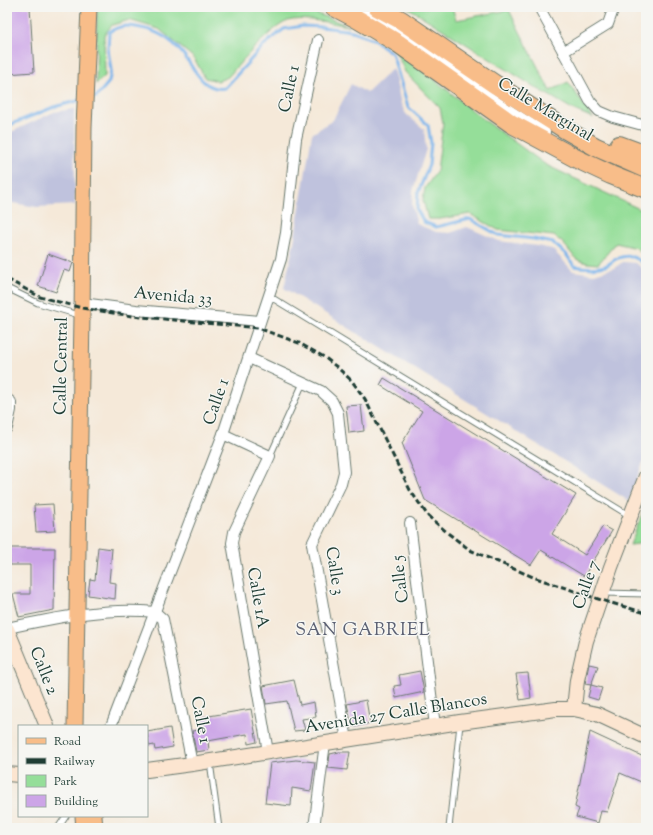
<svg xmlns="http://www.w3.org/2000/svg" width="653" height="835" font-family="'Sorts Mill Goudy',serif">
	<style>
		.industrial { fill: #bfc2dd }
		.green { fill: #95de99; stroke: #5a8e66 }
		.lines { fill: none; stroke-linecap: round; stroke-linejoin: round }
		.stream { stroke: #7ab4eb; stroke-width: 3 }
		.building { fill: #cca5e7 }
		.lane-casing { stroke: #6a796e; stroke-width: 7 }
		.street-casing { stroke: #6a796e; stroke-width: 12 }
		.secondary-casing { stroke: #6a796e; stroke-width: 16 }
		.primary-casing { stroke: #6a796e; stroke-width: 17 }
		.highway-casing { stroke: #6a796e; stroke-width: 20 }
		.lane { stroke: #fff; stroke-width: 5 }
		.street { stroke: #fff; stroke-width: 10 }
		.secondary { stroke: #fce5d0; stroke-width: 14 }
		.primary { stroke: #f8bd89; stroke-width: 15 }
		.highway { stroke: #f8bd89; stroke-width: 18 }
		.rail { stroke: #1f3d34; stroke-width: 3; stroke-dasharray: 6 3; stroke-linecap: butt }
		.labels { text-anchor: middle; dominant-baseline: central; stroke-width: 3; stroke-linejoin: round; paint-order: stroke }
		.street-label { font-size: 17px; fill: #1f3d34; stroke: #f6f6f2 }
		.neighbourhood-label { font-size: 18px; letter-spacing: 1px; fill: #5c6173; stroke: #f6f6f2 }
	</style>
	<rect width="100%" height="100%" fill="#f6f6f2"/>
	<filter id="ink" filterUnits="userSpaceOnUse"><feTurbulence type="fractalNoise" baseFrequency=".025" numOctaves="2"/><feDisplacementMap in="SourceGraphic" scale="8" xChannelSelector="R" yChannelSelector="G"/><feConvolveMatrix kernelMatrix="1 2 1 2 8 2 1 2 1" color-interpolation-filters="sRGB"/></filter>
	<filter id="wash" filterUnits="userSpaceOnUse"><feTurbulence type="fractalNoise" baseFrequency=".012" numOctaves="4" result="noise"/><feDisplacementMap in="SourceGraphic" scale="16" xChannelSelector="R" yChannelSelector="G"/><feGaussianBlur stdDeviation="0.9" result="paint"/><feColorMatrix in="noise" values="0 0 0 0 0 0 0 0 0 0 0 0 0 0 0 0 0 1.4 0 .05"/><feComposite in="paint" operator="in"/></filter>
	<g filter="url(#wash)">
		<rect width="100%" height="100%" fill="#f5e9d9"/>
		<g class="industrial">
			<polygon points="393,68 401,104 406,114 424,129 426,149 413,191 412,205 417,224 436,232 450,233 467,227 499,241 537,246 552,249 573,271 594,274 614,268 623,262 636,263 644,270 646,276 646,454 629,501 284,288 294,243 312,134 333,120 351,84 367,93"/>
			<polygon points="74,109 75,205 37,207 7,202 7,134 54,112"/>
		</g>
		<g class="green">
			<path d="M97,7H300L349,26C335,24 301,16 288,21C271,27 241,62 228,77L218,81L205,78L194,58L159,29L129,20L112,25L104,35L105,76L96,84Z"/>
			<polygon points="407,7 452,7 456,20 509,10 550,91 568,82 593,118 574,110 533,86"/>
			<polygon points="394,47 483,119 546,165 646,212 646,259 637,248 616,243 598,264 587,263 576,259 563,243 554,236 498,230 470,214 440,219 428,219 423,200 425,188 437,171 443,123 440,108 405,72"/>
			<polygon points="646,504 646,543 630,545"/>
		</g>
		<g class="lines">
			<g class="stream">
				<path d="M90,98L96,97L109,82L111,70L108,50L109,32C120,25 128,25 141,28C158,31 172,40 183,54C194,68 203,92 225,88L264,45L284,29L303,26L322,27L352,31L372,39L392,53L408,107L428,125L431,143L429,165L418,193L417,210L424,222L436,227L470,219L498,235L534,239L553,243L566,254L574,266C585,268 594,269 605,266C609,265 612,261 616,259C628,253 637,257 646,266"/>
				<polyline points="7,126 54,107 81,100"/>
			</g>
		</g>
		<g id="blocks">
			<g class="building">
				<polygon points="7,7 30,7 34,72 7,74"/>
				<polygon points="48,254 73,263 70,272 64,270 56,292 38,286"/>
				<polygon points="384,378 576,495 552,534 585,555 603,526 612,531 584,576 541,550 531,565 425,500 402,443 422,411 380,385"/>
				<polygon points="361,405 364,431 349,433 346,406"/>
				<polygon points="53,504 55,531 36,532 34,505"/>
				<polygon points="98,547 112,549 109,582 116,583 115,599 88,595 90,579 95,580"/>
				<polygon points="9,548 55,548 54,610 19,617 13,594 30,594 30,565 10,565"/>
				<polygon points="589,664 598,666 591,685 585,684"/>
				<polygon points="420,671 424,692 396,698 394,686 401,685 399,675"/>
				<polygon points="528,673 531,698 520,700 516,674"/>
				<polygon points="294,680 300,705 314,702 316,717 302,719 305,730 294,731 287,701 266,704 263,686"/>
				<polygon points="591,685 602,688 598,700 588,697"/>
				<polygon points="366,700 370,723 355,727 352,726 347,704"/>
				<polygon points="251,709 257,742 248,744 247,734 208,741 209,750 196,752 192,731 205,729 203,717"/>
				<polygon points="170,728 173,747 155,750 154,745 149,746 147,732"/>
				<polygon points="590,732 646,758 646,784 620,773 607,812 601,811 598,823 576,817 579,809 575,807"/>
				<polygon points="339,752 350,752 347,770 328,768 330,754"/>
				<polygon points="296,760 315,762 311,791 292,788 291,806 265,803 270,763"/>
			</g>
		</g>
	</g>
	<g filter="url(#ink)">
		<use href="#blocks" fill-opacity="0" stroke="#6a796e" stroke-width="1"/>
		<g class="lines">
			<g class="lane-casing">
				<g id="lane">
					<polyline points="7,288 38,303 79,315"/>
					<polyline points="269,296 630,516"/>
					<polyline points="270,456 303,383"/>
					<polyline points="604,593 646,594"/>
					<polyline points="210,762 219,828"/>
					<polyline points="58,828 66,816"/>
					<polyline points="449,828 460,724"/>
				</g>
			</g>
			<g class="street-casing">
				<g id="street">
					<path d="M357,7C423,44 479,95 545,132"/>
					<polyline points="539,7 590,101 599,111 613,117 646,126"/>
					<polyline points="563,52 608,24 614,7"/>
					<polyline points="82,303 136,310 260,321"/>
					<polyline points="249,358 321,391 332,401 338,413 344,472 341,484 312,544 347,740"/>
					<polyline points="7,399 11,402 11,410 7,428"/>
					<polyline points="223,434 270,456 234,532 232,543 268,752"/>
					<polyline points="410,523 435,726"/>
					<polyline points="155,612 163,619 192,764"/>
					<path d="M7,628C56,618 105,607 155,612"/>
					<polyline points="111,726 223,434 281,259 286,233 296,139 318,40"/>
					<polyline points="314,828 325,743"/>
				</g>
			</g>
			<g class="secondary-casing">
				<g id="secondary">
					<polyline points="7,629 47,726"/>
					<polyline points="574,709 577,680 586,641 611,567 646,476"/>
					<polyline points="147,770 192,764 460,722 556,709 574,709 597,714 646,737"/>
					<polyline points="7,774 19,775"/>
				</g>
			</g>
			<g class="primary-casing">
				<g id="primary">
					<polyline points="75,726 82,316 84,128 89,7"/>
					<polyline points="83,816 84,828"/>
					<polyline points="94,816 95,828"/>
				</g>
			</g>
			<g class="highway-casing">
				<g id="highway">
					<polyline points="334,7 357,19 399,44 512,124 577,159 611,175 646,189"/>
					<polyline points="377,7 401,20 496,85 566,130 596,147 646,169"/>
					<polyline points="619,145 646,155"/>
				</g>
			</g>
			<use href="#lane" class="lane"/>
			<use href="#street" class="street"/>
			<use href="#secondary" class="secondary"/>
			<use href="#primary" class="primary"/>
			<use href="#highway" class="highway"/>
			<polyline class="rail" points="7,279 40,297 82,308 132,316 258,328 299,343 324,357 338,368 352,381 365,399 410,490 428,516 449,534 470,550 533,577 601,600 646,613"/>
		</g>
	</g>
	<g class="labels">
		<g class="street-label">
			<text transform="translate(290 89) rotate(-78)">Calle 1</text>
			<text transform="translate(545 110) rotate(31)">Calle Marginal</text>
			<text transform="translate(173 297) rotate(5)">Avenida 33</text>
			<text transform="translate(62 366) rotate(-89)">Calle Central</text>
			<text transform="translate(217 402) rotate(-71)">Calle 1</text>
			<text transform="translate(334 571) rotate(81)">Calle 3</text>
			<text transform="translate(401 579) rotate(-97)">Calle 5</text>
			<text transform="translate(587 585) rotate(-71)">Calle 7</text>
			<text transform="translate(257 598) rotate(80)">Calle 1A</text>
			<text transform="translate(43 671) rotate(68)">Calle 2</text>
			<text transform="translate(396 714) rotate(-9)">Avenida 27 Calle Blancos</text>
			<text transform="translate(200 720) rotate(79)">Calle 1</text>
		</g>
		<g class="neighbourhood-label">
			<text x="363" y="631">SAN GABRIEL</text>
		</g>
	</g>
	<rect width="653" height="835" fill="none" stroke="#f6f6f2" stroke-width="24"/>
	<rect x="18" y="725" width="130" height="92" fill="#f6f6f2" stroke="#a0aca6"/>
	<rect x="26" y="738" width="20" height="6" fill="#f8bd89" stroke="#a0aca6"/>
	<text x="54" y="745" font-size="12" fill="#1f3d34">Road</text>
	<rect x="26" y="758" width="20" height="6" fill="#1f3d34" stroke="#a0aca6"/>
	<text x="54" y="765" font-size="12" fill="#1f3d34">Railway</text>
	<rect x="26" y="775" width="20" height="12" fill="#95de99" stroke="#a0aca6"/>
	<text x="54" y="785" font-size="12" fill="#1f3d34">Park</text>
	<rect x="26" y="795" width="20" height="12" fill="#cca5e7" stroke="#a0aca6"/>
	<text x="54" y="805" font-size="12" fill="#1f3d34">Building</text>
</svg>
